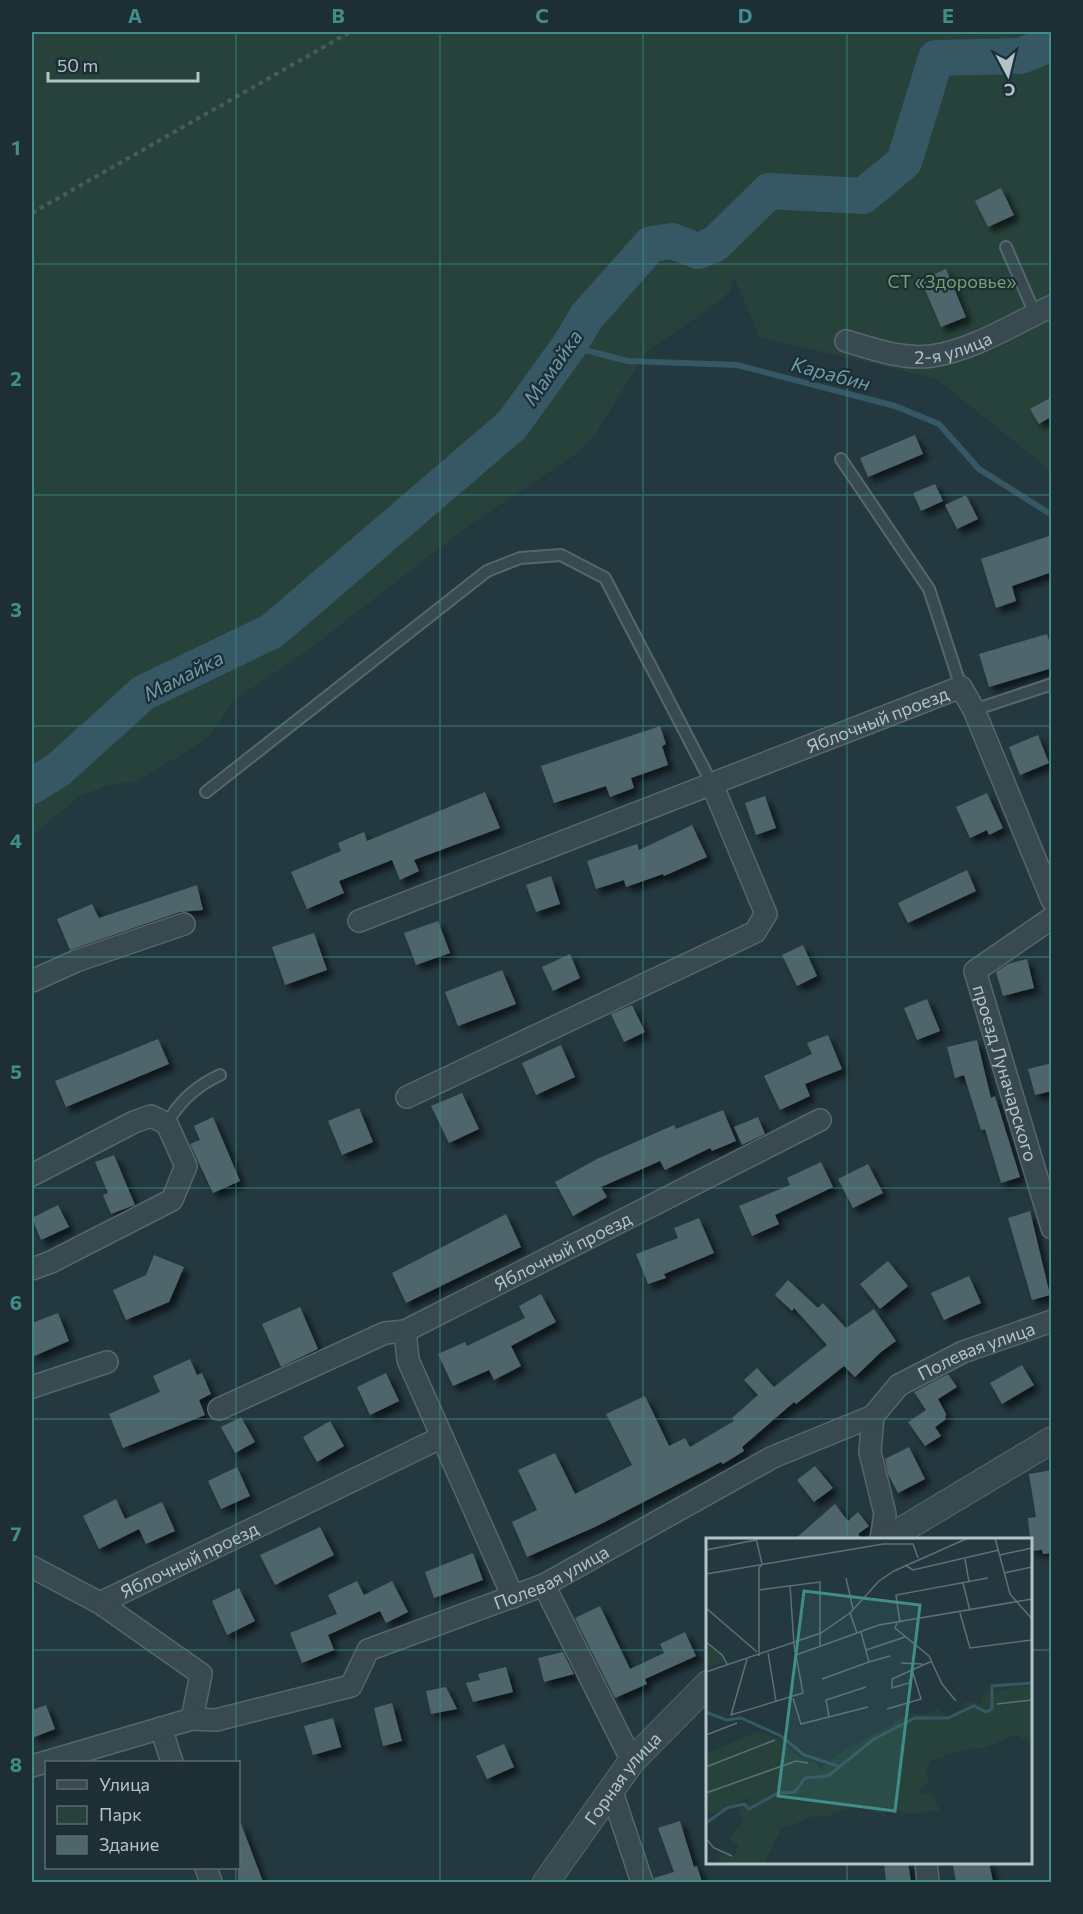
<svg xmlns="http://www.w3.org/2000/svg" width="1083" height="1914" font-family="Commissioner,sans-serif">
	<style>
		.green { fill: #27423b }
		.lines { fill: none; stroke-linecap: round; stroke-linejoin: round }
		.stream { stroke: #365864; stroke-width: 6 }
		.river { stroke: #365864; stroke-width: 36 }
		.building { fill: #4f656c; filter: url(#shadow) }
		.service-casing { stroke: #56666d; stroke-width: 14 }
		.minor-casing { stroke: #56666d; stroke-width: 24 }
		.tertiary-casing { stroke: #56666d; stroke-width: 28 }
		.path { stroke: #465e59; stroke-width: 4; stroke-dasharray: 4.5 4.5; stroke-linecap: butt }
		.service { stroke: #38494f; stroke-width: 10 }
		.minor { stroke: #38494f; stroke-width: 21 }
		.tertiary { stroke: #38494f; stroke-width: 26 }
		.grid { fill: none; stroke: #408d8a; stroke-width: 1.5; stroke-opacity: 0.55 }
		.labels { text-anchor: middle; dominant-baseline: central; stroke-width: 4.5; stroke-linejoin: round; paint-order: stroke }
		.park-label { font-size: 18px; fill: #76a072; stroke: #1d2e34 }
		.street-label { font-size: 18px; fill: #b4c3ca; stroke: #1d2e34 }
		.water-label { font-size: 20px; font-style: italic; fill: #6d9aa9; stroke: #1d2e34 }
		.inset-river { fill: none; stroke: #365864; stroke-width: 3 }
		.inset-road { fill: none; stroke: #5e7077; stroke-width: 1.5 }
		.view { fill: #408d8a; fill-opacity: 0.15; stroke: #408d8a; stroke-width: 3 }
		.inset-edge { fill: none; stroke: #b4c3ca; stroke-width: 3 }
		.neatline { fill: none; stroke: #408d8a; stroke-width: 2 }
		.grid-label { font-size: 20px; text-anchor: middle; font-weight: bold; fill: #408d8a }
	</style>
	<defs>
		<filter id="shadow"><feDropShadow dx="5.5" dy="5.5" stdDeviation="3" flood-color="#0009"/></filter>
	</defs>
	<rect width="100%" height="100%" fill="#24383f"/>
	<polygon class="green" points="32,32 1051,32 1051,471 937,379 759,337 734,276 730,291 716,304 646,352 596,433 577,453 472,523 300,656 234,700 210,735 186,752 137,781 108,785 78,797 32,836"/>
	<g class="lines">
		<polyline class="stream" points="569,346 628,361 737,365 895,406 939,424 979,469 1052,515"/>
		<polyline class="river" points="32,786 58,770 143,693 272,631 512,425 569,346 587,316 651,244 672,241 698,251 715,244 769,191 863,196 904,162 936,58 1021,56 1052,43"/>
	</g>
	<g class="building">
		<polygon points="1001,188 1014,215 988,227 975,201"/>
		<polygon points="946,269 966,317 941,327 921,280"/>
		<polygon points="1052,397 1052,416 1039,424 1030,409"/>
		<polygon points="915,435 923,454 868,477 860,458"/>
		<polygon points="935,484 943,501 921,511 913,493"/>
		<polygon points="966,495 978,519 957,529 945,505"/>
		<polygon points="1052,535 1052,572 1012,586 1016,601 996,608 981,559"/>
		<polygon points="1047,634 1052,650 1052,668 989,687 979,654"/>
		<polygon points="660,726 666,744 662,746 668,765 631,778 634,788 610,797 606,786 554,803 541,766"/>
		<polygon points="1038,735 1049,763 1020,775 1009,747"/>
		<polygon points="485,792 500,828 414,860 419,871 400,880 392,860 339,881 344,893 307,909 291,872 341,851 338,843 364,832 367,841"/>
		<polygon points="987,793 1003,828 989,835 987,830 970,838 956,807"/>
		<polygon points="765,796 776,828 756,835 745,803"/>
		<polygon points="692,825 707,857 664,876 663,874 626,887 624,880 596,889 587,861 637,844 639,850"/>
		<polygon points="967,870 976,891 908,923 898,903"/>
		<polygon points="551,876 560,904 536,912 526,885"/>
		<polygon points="197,885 203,910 180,912 70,950 57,919 92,904 99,918"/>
		<polygon points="438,921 450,953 416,965 404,933"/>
		<polygon points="314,933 327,970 285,985 272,947"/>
		<polygon points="803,945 817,976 797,986 782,955"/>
		<polygon points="570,954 580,978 553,991 542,967"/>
		<polygon points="1027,959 1034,988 1003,996 996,972 1008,964"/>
		<polygon points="502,970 516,1004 458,1026 445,992"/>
		<polygon points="927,999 940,1031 917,1040 904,1008"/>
		<polygon points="632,1005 645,1032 624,1042 611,1014"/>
		<polygon points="828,1035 842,1069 805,1084 810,1096 780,1110 764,1076 812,1054 807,1043"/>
		<polygon points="158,1039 169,1064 66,1107 55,1081"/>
		<polygon points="977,1040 991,1098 995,1096 1020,1177 1001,1183 985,1129 981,1130 964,1075 955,1078 947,1047"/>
		<polygon points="561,1045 575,1077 536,1095 522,1063"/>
		<polygon points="1052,1063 1052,1091 1035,1095 1028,1069"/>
		<polygon points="462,1093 479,1129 449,1143 431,1106"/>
		<polygon points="359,1108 373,1142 342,1155 328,1121"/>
		<polygon points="723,1110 736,1141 712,1151 710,1148 665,1170 660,1161 601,1187 607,1197 573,1216 555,1182 597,1159 674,1125 676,1129"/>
		<polygon points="213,1117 240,1181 213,1193 190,1144 200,1140 194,1126"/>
		<polygon points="758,1117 765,1134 742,1145 734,1127"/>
		<polygon points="114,1155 135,1205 111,1214 103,1195 108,1193 95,1162"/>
		<polygon points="821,1162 833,1187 775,1215 779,1224 752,1236 739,1206 790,1185 787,1178"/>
		<polygon points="868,1164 883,1193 853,1208 838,1179"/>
		<polygon points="58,1205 69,1227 41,1240 32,1218"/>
		<polygon points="1030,1211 1050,1295 1032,1300 1008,1218"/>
		<polygon points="506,1214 521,1247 406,1303 392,1273"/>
		<polygon points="699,1218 714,1253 664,1274 666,1278 648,1284 636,1254 678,1238 674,1228"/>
		<polygon points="154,1255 184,1267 169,1302 126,1320 113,1290 146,1275"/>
		<polygon points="888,1261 908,1286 880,1309 860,1284"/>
		<polygon points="969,1276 981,1303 944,1320 931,1293"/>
		<polygon points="788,1280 818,1308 823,1303 846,1328 874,1309 896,1341 881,1352 855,1377 844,1366 796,1404 794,1402 742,1447 744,1451 723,1464 721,1462 597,1526 527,1557 512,1522 537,1510 518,1470 555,1453 575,1494 632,1465 606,1414 645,1396 669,1446 685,1438 690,1447 734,1421 732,1418 758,1395 744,1380 757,1368 774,1387 827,1345 794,1308 792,1311 775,1295"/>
		<polygon points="541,1294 556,1322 511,1346 521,1366 494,1380 489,1370 453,1386 438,1354 465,1342 467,1346 525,1318 519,1306"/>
		<polygon points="300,1307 318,1349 281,1367 262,1324"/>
		<polygon points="58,1313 69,1341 32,1357 32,1323"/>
		<polygon points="190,1359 197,1375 202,1373 211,1394 199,1400 205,1415 123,1448 109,1414 160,1392 153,1376"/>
		<polygon points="1022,1365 1034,1385 1002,1404 990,1383"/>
		<polygon points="386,1373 399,1401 370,1415 357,1387"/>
		<polygon points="948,1374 957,1387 938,1399 946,1414 945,1420 935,1427 941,1436 925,1446 908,1422 926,1410 914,1392"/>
		<polygon points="241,1417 255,1442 235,1453 221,1427"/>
		<polygon points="330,1421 344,1446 317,1462 303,1437"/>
		<polygon points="909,1447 925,1479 898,1493 888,1474 885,1459"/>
		<polygon points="815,1466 833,1488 814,1502 797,1480"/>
		<polygon points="237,1467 250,1496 221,1509 208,1481"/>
		<polygon points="1052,1470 1052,1553 1043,1554 1042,1550 1031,1551 1028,1518 1036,1517 1029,1474"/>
		<polygon points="116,1499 125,1519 162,1502 175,1531 146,1544 139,1529 99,1549 83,1516"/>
		<polygon points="835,1504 848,1521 858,1512 869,1526 858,1534 862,1539 795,1539"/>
		<polygon points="320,1527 334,1555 275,1585 260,1555"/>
		<polygon points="473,1553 483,1580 434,1598 425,1572"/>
		<polygon points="357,1581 364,1595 392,1581 408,1612 386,1623 380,1611 328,1635 334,1650 302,1663 290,1633 337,1614 328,1595"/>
		<polygon points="239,1588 255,1621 227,1635 212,1601"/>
		<polygon points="600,1606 630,1669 664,1653 660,1644 685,1632 696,1656 645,1679 647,1684 615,1698 575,1618"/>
		<polygon points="563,1652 574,1674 544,1682 538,1658"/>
		<polygon points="506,1667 513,1692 473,1702 466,1683 480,1680 478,1674"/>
		<polygon points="446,1687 457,1709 431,1714 426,1691"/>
		<polygon points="392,1703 402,1741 383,1746 374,1708"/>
		<polygon points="46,1705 55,1729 32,1738 32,1710"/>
		<polygon points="333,1718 341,1747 313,1755 304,1726"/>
		<polygon points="504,1744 514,1767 487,1779 476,1756"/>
		<polygon points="238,1821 240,1821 263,1882 238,1882"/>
		<polygon points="680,1821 694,1867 697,1866 702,1882 655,1882 654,1878 674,1872 658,1828"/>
		<polygon points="884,1862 908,1862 911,1882 886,1882"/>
		<polygon points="979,1862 989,1862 993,1882 956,1882 953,1865"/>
	</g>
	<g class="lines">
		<g class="service-casing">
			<g id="service">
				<polyline points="1006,247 1035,314"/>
				<polyline points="841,459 929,589 961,687"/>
				<polyline points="974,710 1052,684"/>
				<polyline points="206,792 487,571 520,558 561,555 605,578 712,784"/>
				<path d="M167,1124C179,1101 196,1086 220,1075"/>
			</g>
		</g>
		<g class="minor-casing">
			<g id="minor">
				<path id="s1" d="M846,341C873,349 903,360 932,356C973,350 1014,324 1052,306"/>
				<path id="s2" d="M1052,918L975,971L1052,1228"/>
				<path id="s3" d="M359,921L961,687L974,710L1052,900"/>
				<polyline points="32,981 76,961 184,924"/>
				<polyline points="407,1097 755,932 766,914 712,784"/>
				<polyline points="32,1175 134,1122 151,1116 167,1124 186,1166 172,1200 51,1262 32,1269"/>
				<polyline points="32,1387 107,1362"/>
				<polyline points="219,1409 385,1333 405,1331"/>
				<polyline points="873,1416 870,1452 885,1514 881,1539"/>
				<polyline points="32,1567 100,1603 201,1674 192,1719"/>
				<polyline points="544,1585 632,1761"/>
				<path id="s4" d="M513,1597L408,1360L405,1331L820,1120"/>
				<path id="s5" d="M100,1603L442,1437"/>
				<polyline points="161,1728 172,1762"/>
				<path id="s6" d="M32,1766L192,1719L216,1720L351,1686L368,1650L544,1585L773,1457L873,1416L899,1385L963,1352L1052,1321"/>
				<polyline points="612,1792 642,1882"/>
				<polyline points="926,1862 928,1882"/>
				<polyline points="206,1868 211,1882"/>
			</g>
		</g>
		<g class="tertiary-casing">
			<g id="tertiary">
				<polyline points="887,1539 1052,1440"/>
				<path id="s7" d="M546,1882L632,1761L708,1684"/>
			</g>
		</g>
		<polyline class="path" points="32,213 350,32"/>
		<use href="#service" class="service"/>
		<use href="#minor" class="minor"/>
		<use href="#tertiary" class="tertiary"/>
	</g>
	<path class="grid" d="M236,32V1762M440,32V1882M643,32V1882M847,32V1539M32,264H1052M32,495H1052M32,726H1052M32,957H1052M32,1188H1052M32,1419H1052M32,1650H708M1030,1650H1052M847,1862V1882M236,1868V1882"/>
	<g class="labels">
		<g class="park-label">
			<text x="952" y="281">СТ «Здоровье»</text>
		</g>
		<g class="street-label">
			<text stroke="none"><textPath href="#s1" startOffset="110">2-я улица</textPath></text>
			<text stroke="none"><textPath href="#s3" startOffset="556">Яблочный проезд</textPath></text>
			<text stroke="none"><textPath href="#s2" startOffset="200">проезд Луначарского</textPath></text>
			<text stroke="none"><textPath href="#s4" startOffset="465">Яблочный проезд</textPath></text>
			<text stroke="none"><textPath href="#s6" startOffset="1053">Полевая улица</textPath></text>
			<text stroke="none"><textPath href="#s5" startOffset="99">Яблочный проезд</textPath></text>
			<text stroke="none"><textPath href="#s6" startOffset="567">Полевая улица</textPath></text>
			<text stroke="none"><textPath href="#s7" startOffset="129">Горная улица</textPath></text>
		</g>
		<g class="water-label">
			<text transform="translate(552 367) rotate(-55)">Мамайка</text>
			<text transform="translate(831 373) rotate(15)">Карабин</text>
			<text transform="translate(183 675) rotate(-27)">Мамайка</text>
		</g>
	</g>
	<g transform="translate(706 1538)">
		<rect width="326" height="326" fill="#24383f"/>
		<path d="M0,106L15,117L18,124L0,130ZM325,147V204L309,197L279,210L259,211L224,223L220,235L223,245L212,252L216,257L225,255L234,272L205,276L178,269V278L157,266L122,278H108L75,291L58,325H11L16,316L28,318L33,308L23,300L37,285L33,271L46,259L4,276L0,268V216L52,193L74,201L93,219L112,226L114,232L133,216L205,175L217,177L232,171L241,178L256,171L259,164L276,165L275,157L282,153L289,156V152Z" fill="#27423b"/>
		<path class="inset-river" d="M0,174L20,182L35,180L75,198L98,217L132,228M0,285L21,270L38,266L43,271L72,255L89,254L99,240L122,238L168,201L209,180H242L268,168L280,174L286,171V148L326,145"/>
		<path class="inset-road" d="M50,0L56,26L53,30V118M289,0L304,56L326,81M0,12L50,2M294,17L326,10M259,21L263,44M199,27L207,32L293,12M298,35L326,29M0,36L177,6H207L212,20M140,40L147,71M257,45L264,73M53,52L114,44V109M0,70L51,114M144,75L151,95M254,75L264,110L326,102M191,85L189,90L223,118L236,146L250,163M194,85L190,57L282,40M0,104L16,117L21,126M160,112L199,99M62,115L70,163M90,117L173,87L326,61M41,121L25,177L97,155L88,107L84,47M163,124L184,118M195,125L216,126M0,134L115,95L144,75L173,43L188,33L262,0M207,136L203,145L186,150V141L226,123M116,141L163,124L155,94M87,160L95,186L162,169M291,166L326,162M181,171L215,161L207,135M123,179L120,162L160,149M0,197L31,185M0,229L69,202M0,255L90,223L102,225M0,301L8,310L26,318"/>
		<path class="view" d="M98,53L214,67L189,273L72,258Z"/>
		<rect width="326" height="326" class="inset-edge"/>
	</g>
	<rect width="1083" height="1914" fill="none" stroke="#1d2e34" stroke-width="66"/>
	<rect x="45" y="1761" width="195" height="108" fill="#1d2e34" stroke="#596a70" stroke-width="1.5"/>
	<rect x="57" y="1780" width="30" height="9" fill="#38494f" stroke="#596a70" stroke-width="1.5"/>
	<text x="99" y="1791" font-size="18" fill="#b4c3ca">Улица</text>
	<rect x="57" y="1806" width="30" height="18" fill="#27423b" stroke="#596a70" stroke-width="1.5"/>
	<text x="99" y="1821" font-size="18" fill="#b4c3ca">Парк</text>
	<rect x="57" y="1836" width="30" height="18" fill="#4f656c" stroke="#596a70" stroke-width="1.5"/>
	<text x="99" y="1851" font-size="18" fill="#b4c3ca">Здание</text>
	<g transform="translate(1008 75) rotate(173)" stroke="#1d2e34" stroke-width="4.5" paint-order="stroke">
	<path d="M0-4.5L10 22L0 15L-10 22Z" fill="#b4c3ca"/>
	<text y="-9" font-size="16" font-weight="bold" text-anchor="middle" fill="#b4c3ca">С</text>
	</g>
	<path d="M48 72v9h150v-9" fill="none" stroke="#b4c3ca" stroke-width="3"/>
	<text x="57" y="72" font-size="18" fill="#b4c3ca" stroke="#1d2e34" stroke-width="4.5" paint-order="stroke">50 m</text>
	<rect x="33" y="33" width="1017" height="1848" class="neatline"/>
	<g class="grid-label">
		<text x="135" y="23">A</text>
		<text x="338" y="23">B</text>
		<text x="542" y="23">C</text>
		<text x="745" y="23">D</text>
		<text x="948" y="23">E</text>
		<text x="16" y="155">1</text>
		<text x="16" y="386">2</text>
		<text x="16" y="617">3</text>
		<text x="16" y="848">4</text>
		<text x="16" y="1079">5</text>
		<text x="16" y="1310">6</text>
		<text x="16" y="1541">7</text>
		<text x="16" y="1772">8</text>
	</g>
</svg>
